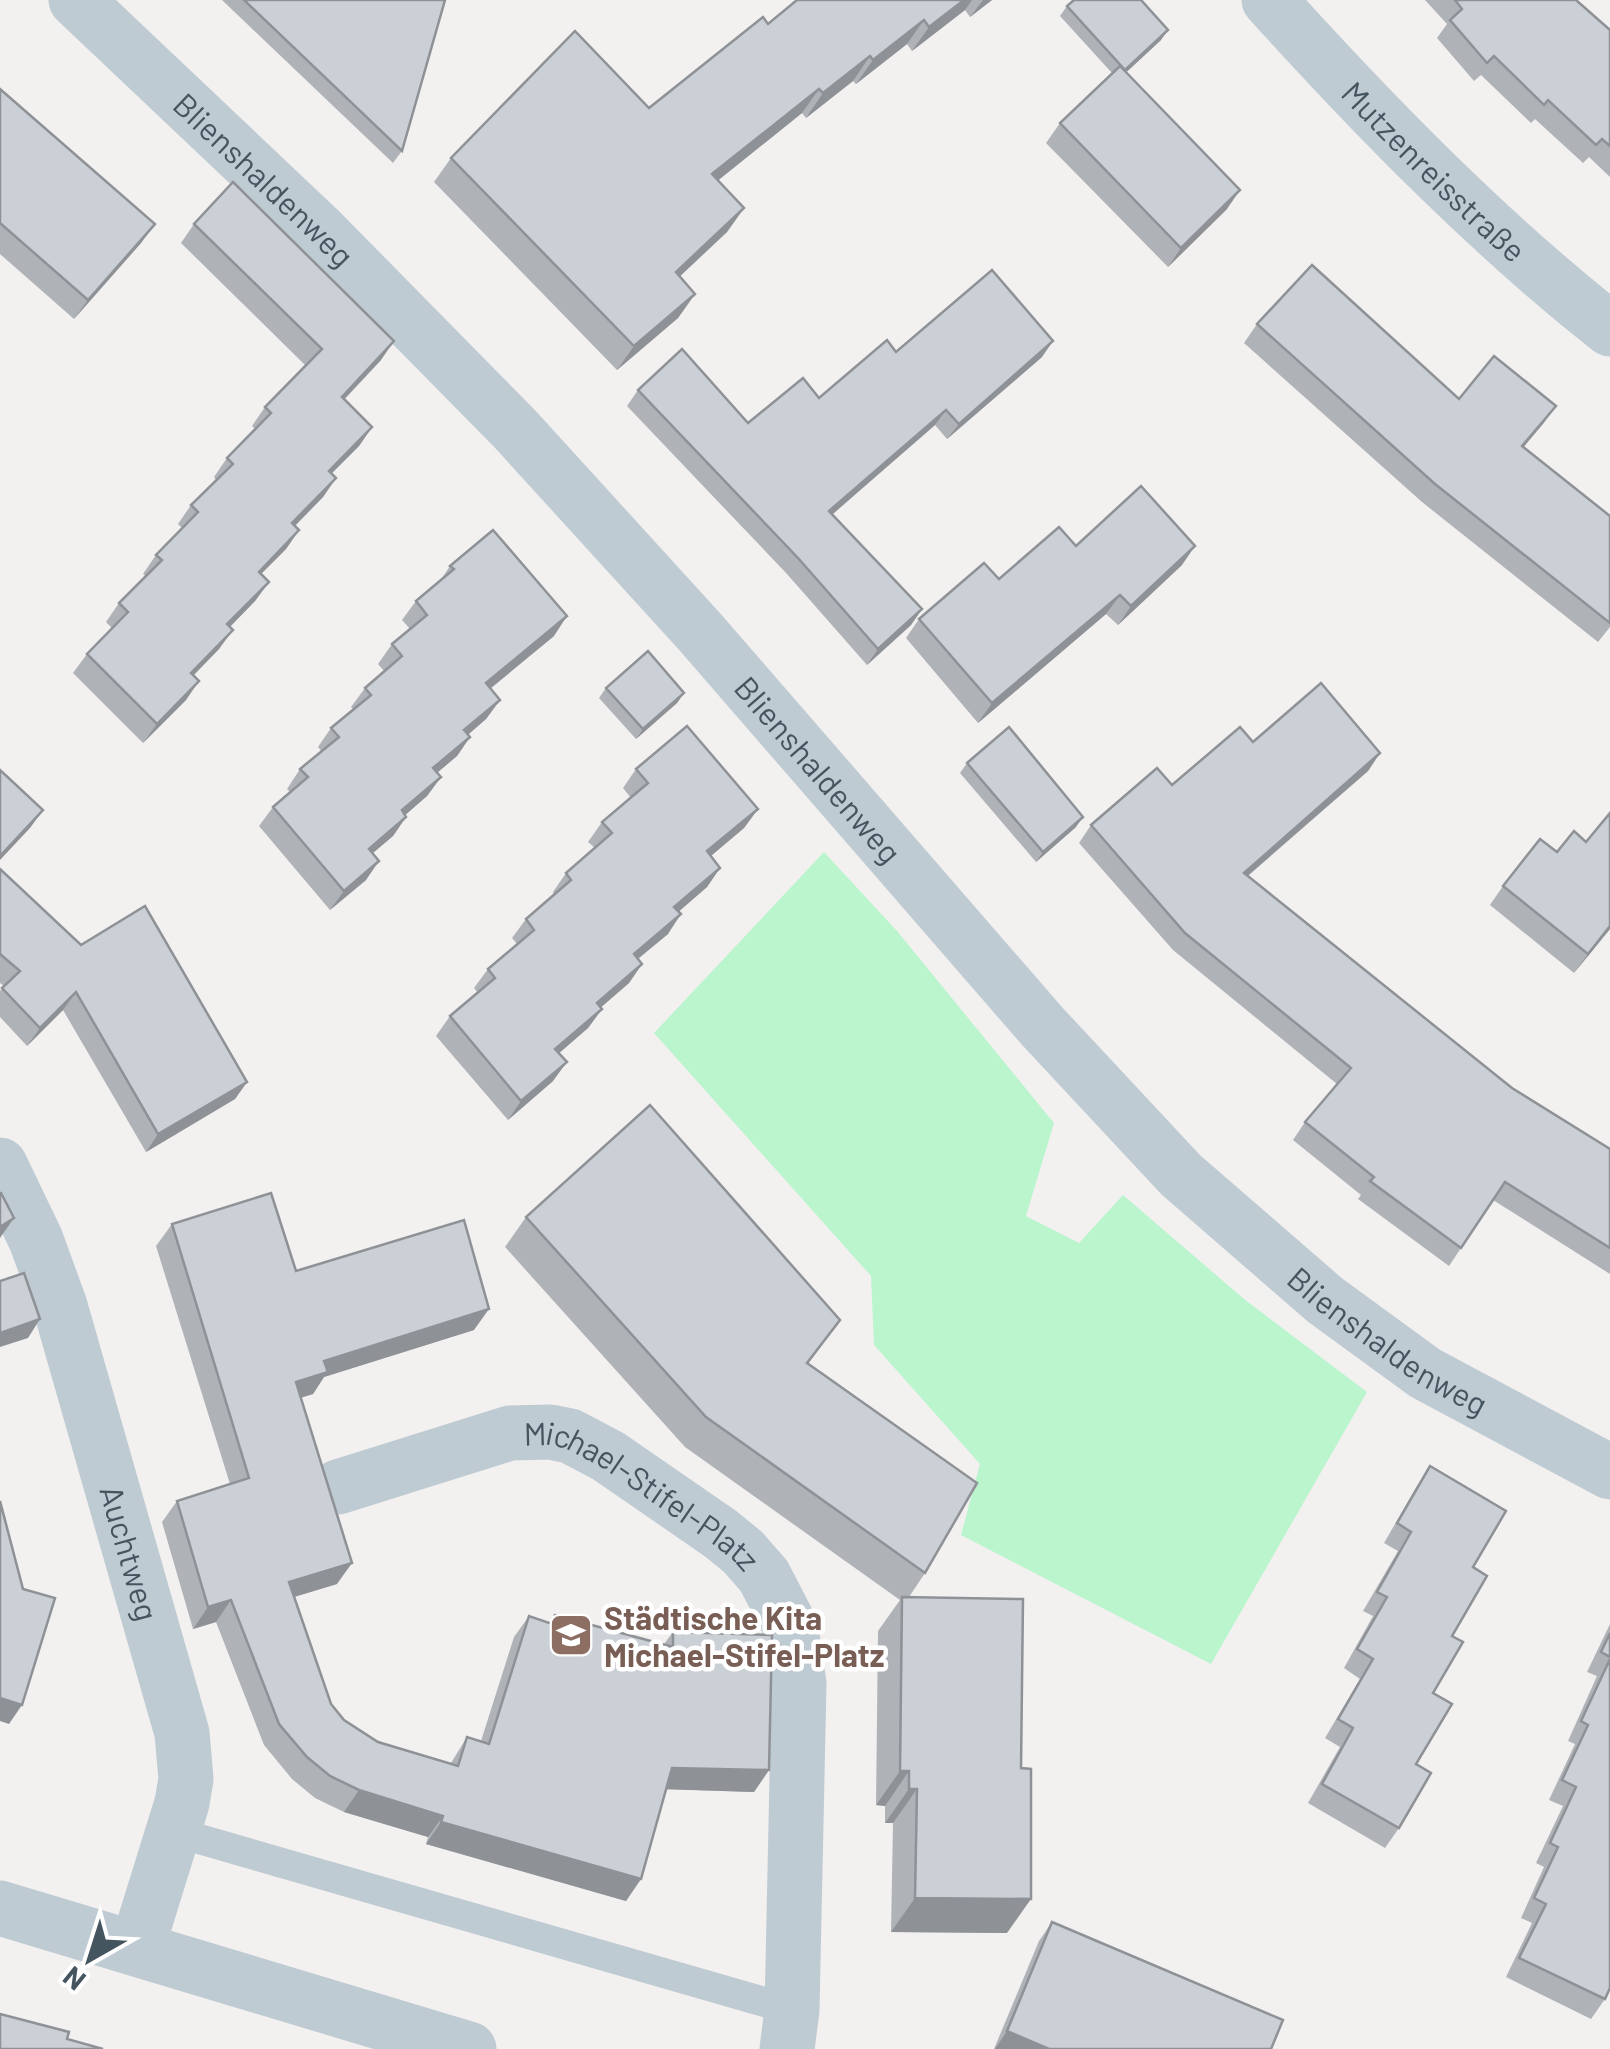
<svg xmlns="http://www.w3.org/2000/svg" width="1610" height="2049" font-family="Barlow,sans-serif">
	<style>
		.green { fill: #baf5ce }
		.lines { fill: none; stroke-linecap: round; stroke-linejoin: round }
		.service { stroke: #bfcbd3; stroke-width: 30 }
		.minor { stroke: #bfcbd3; stroke-width: 55 }
		.wall { fill: #afb3b8 }
		.shaded-wall { fill: #8e9296 }
		.building { fill: #cbd0d6; stroke: #8e9296; stroke-width: 2.5 }
		.labels { text-anchor: middle; dominant-baseline: central; stroke-width: 9; stroke-linejoin: round; paint-order: stroke }
		.street-label { font-size: 32px; fill: #455560; stroke: #fff }
		.education-label { font-size: 32px; font-weight: bold; fill: #785e54; stroke: #fff; text-anchor: start }
	</style>
	<rect width="100%" height="100%" fill="#f3f0f0"/>
	<polygon class="green" points="824,852 897,931 1054,1123 1026,1216 1079,1243 1123,1195 1244,1299 1367,1392 1211,1664 961,1535 980,1464 874,1345 871,1276 654,1033"/>
	<g class="lines">
		<polyline class="service" points="175,1832 792,2010"/>
		<g class="minor">
			<path id="s1" d="M76,0L321,232L515,429L700,632L1042,1026L1181,1175L1325,1300L1425,1373L1610,1472"/>
			<path id="s2" d="M1269,0C1375,117 1486,231 1610,329"/>
			<path id="s3" d="M0,1165L36,1240L60,1306L182,1733L186,1779L182,1803L137,1948"/>
			<path id="s4" d="M338,1487L510,1433L550,1432L570,1436L608,1456L721,1534L743,1552L764,1576L791,1628L799,1684L792,2010L787,2049"/>
			<polyline points="0,1908 469,2049"/>
		</g>
	</g>
	<g class="wall">
		<polygon points="222,0 445,0 402,151 393,163"/>
		<polygon points="797,0 992,0 970,17 965,10 912,51 907,44 856,84 853,81 806,118 802,113 718,180 744,208 727,232 680,276 695,294 678,318 617,370 434,182 451,158 649,108 768,24"/>
		<polygon points="1425,0 1576,0 1610,30 1610,177 1589,157 1583,163 1535,119 1531,123 1481,75 1474,81 1437,38 1447,24"/>
		<polygon points="1067,6 1161,40 1126,72 1227,209 1168,267 1046,143 1060,123 1112,73 1060,16"/>
		<polygon points="0,89 141,243 74,319 0,254"/>
		<polygon points="194,224 381,360 344,400 372,427 359,446 332,473 336,478 323,497 295,526 299,530 286,549 261,574 269,582 255,601 230,627 219,649 193,676 186,700 143,743 73,673 87,654 112,628 106,622 119,603 146,576 143,574 156,555 182,528 178,524 191,505 216,480 214,477 227,458 255,429 252,426 265,407 306,366 181,243"/>
		<polygon points="1257,324 1459,399 1556,406 1524,447 1610,516 1610,627 1598,642 1422,502 1244,343"/>
		<polygon points="896,352 1042,357 947,439 935,425 832,514 922,609 911,625 867,665 787,574 627,406 638,390 748,423 819,398"/>
		<polygon points="1076,546 1182,565 1118,625 1106,614 978,723 906,638 919,619 999,579"/>
		<polygon points="450,566 554,636 490,688 500,700 486,719 468,735 470,737 457,756 437,773 441,777 427,796 405,815 406,817 393,836 373,853 366,880 330,910 259,826 273,807 290,792 287,789 300,769 322,752 318,747 331,728 353,709 351,707 365,688 384,671 378,664 392,644 410,629 402,620 416,601 440,581"/>
		<polygon points="606,688 684,693 677,703 636,739 599,698"/>
		<polygon points="1253,742 1380,753 1368,771 1248,876 1512,1088 1610,1149 1610,1274 1493,1200 1449,1266 1358,1199 1361,1195 1293,1140 1305,1122 1337,1084 1173,950 1079,843 1091,825 1172,785"/>
		<polygon points="967,763 1076,827 1036,862 960,773"/>
		<polygon points="636,769 758,809 744,828 711,856 720,868 707,887 678,912 668,934 638,958 642,964 629,983 600,1008 602,1009 588,1028 559,1053 553,1081 508,1120 436,1036 450,1016 478,993 474,988 488,969 517,944 512,938 526,919 554,894 553,892 566,873 595,848 588,842 602,822 631,798 623,788"/>
		<polygon points="1610,813 1610,929 1574,973 1490,905 1503,886 1557,852 1586,842"/>
		<polygon points="0,869 81,945 247,1082 235,1099 146,1152 63,1010 27,1046 0,1017 0,991 4,986 0,983"/>
		<polygon points="526,1217 840,1320 808,1364 925,1573 909,1597 1007,1933 891,1932 893,1823 885,1823 885,1806 876,1805 878,1631 900,1600 685,1447 505,1247"/>
		<polygon points="172,1224 296,1271 474,1330 324,1377 313,1394 301,1397 337,1584 294,1597 331,1704 344,1720 378,1742 451,1763 467,1737 481,1741 514,1637 529,1616 549,1623 555,1615 664,1644 673,1632 769,1770 754,1792 666,1789 641,1879 626,1901 426,1844 428,1837 344,1812 315,1798 292,1779 264,1745 216,1622 193,1629 162,1522 177,1501 230,1484 156,1246"/>
		<polygon points="1430,1466 1473,1567 1433,1693 1399,1828 1385,1848 1308,1803 1340,1747 1325,1738 1360,1679 1344,1668 1373,1616 1363,1611 1398,1551 1384,1543 1417,1486"/>
		<polygon points="1610,1624 1610,1988 1605,1999 1591,2019 1506,1977 1532,1923 1521,1918 1544,1867 1536,1863 1563,1806 1549,1800 1575,1744 1568,1741 1597,1676 1587,1672"/>
		<polygon points="1052,1922 1271,2049 994,2049 1039,1941"/>
	</g>
	<g class="shaded-wall">
		<polygon points="964,0 972,0 965,10 912,51 929,27"/>
		<polygon points="983,0 992,0 970,17"/>
		<polygon points="924,20 907,44 856,84 873,60"/>
		<polygon points="1168,30 1161,40 1118,80 1125,70"/>
		<polygon points="870,56 853,81 806,118 823,93"/>
		<polygon points="819,89 802,113 695,199 712,174"/>
		<polygon points="1240,190 1227,209 1168,267 1181,248"/>
		<polygon points="744,208 727,232 659,296 676,272"/>
		<polygon points="155,224 141,243 74,319 88,300"/>
		<polygon points="695,294 678,318 617,370 634,346"/>
		<polygon points="394,341 381,360 328,416 342,397"/>
		<polygon points="1053,341 1042,357 947,439 959,424"/>
		<polygon points="1556,406 1543,424 1509,464 1522,446"/>
		<polygon points="946,410 935,425 818,527 829,511"/>
		<polygon points="372,427 359,446 316,489 329,471"/>
		<polygon points="336,478 323,497 279,542 292,523"/>
		<polygon points="299,530 286,549 245,590 259,572"/>
		<polygon points="1195,546 1182,565 1118,625 1131,606"/>
		<polygon points="269,582 255,601 214,643 227,624"/>
		<polygon points="1120,595 1106,614 978,723 992,703"/>
		<polygon points="922,609 911,625 867,665 878,649"/>
		<polygon points="567,616 554,636 473,703 486,683"/>
		<polygon points="233,630 219,649 177,692 191,673"/>
		<polygon points="199,681 186,700 143,743 157,724"/>
		<polygon points="684,693 677,703 636,739 643,729"/>
		<polygon points="500,700 486,719 450,750 464,730"/>
		<polygon points="470,737 457,756 420,787 433,768"/>
		<polygon points="1380,753 1368,771 1231,890 1244,873"/>
		<polygon points="441,777 427,796 388,830 402,810"/>
		<polygon points="758,809 744,828 693,871 707,851"/>
		<polygon points="43,810 30,828 0,860 0,856"/>
		<polygon points="406,817 393,836 355,868 369,849"/>
		<polygon points="1083,817 1076,827 1036,862 1043,852"/>
		<polygon points="379,861 366,880 330,910 344,891"/>
		<polygon points="720,868 707,887 661,927 674,907"/>
		<polygon points="681,914 668,934 621,973 634,954"/>
		<polygon points="1610,926 1610,929 1574,973 1588,954"/>
		<polygon points="642,964 629,983 584,1022 597,1003"/>
		<polygon points="76,992 63,1010 27,1046 40,1028"/>
		<polygon points="602,1009 588,1028 542,1068 555,1049"/>
		<polygon points="567,1062 553,1081 508,1120 521,1101"/>
		<polygon points="247,1082 235,1099 146,1152 158,1134"/>
		<polygon points="14,1218 0,1238 0,1227"/>
		<polygon points="489,1309 474,1330 324,1377 313,1394 281,1404 296,1382 324,1361"/>
		<polygon points="40,1319 28,1338 0,1347 0,1333"/>
		<polygon points="352,1563 337,1584 274,1603 289,1582"/>
		<polygon points="231,1600 216,1622 193,1629 208,1607"/>
		<polygon points="0,1698 22,1705 9,1724 0,1721"/>
		<polygon points="672,1768 769,1770 754,1792 657,1789"/>
		<polygon points="900,1771 909,1771 885,1806 876,1805"/>
		<polygon points="909,1789 917,1789 893,1823 885,1823"/>
		<polygon points="359,1790 443,1816 428,1837 344,1812"/>
		<polygon points="441,1822 641,1879 626,1901 426,1844"/>
		<polygon points="915,1898 1031,1899 1007,1933 891,1932"/>
		<polygon points="1007,2031 1049,2049 995,2049"/>
	</g>
	<g class="building">
		<polygon points="244,0 445,0 402,151"/>
		<polygon points="797,0 964,0 929,27 924,20 873,60 870,56 823,93 819,89 712,174 744,208 676,272 695,294 634,346 451,158 575,31 649,108 763,17 768,24"/>
		<polygon points="1074,0 1141,0 1168,30 1125,70 1067,6"/>
		<polygon points="1455,0 1576,0 1610,30 1610,146 1602,139 1596,145 1548,100 1544,105 1494,56 1487,63 1450,20 1462,9"/>
		<polygon points="1120,66 1240,190 1181,248 1060,123"/>
		<polygon points="0,89 155,224 88,300 0,223"/>
		<polygon points="233,182 394,341 342,397 372,427 329,471 336,478 292,523 299,530 259,572 269,582 227,624 233,630 191,673 199,681 157,724 87,654 128,612 119,603 162,560 156,555 198,512 191,505 233,464 227,458 271,413 265,407 322,349 194,224"/>
		<polygon points="1312,265 1459,399 1494,356 1556,406 1522,446 1610,516 1610,623 1435,484 1257,324"/>
		<polygon points="992,270 1053,341 959,424 946,410 829,511 922,609 878,649 798,558 638,390 682,349 748,423 803,378 819,398 887,340 896,352"/>
		<polygon points="1141,486 1195,546 1131,606 1120,595 992,703 919,619 984,563 999,579 1059,527 1076,546"/>
		<polygon points="493,530 567,616 486,683 500,700 464,730 470,737 433,768 441,777 402,810 406,817 369,849 379,861 344,891 273,807 308,777 300,769 339,737 331,728 371,695 365,688 402,656 392,644 427,615 416,601 454,569 450,566"/>
		<polygon points="648,651 684,693 643,729 606,688"/>
		<polygon points="1321,683 1380,753 1244,873 1512,1088 1610,1149 1610,1248 1505,1182 1461,1248 1370,1181 1374,1177 1305,1122 1351,1068 1185,933 1091,825 1157,768 1172,785 1240,727 1253,742"/>
		<polygon points="687,726 758,809 707,851 720,868 674,907 681,914 634,954 642,964 597,1003 602,1009 555,1049 567,1062 521,1101 450,1016 495,978 488,969 534,930 526,919 571,880 566,873 612,833 602,822 648,783 636,769"/>
		<polygon points="1009,727 1083,817 1043,852 967,763"/>
		<polygon points="0,770 43,810 0,856"/>
		<polygon points="1610,813 1610,926 1588,954 1503,886 1540,839 1557,852 1574,831 1586,842"/>
		<polygon points="0,869 81,945 145,906 247,1082 158,1134 76,992 40,1028 2,988 20,971 0,954"/>
		<polygon points="650,1105 840,1320 807,1363 977,1483 925,1573 706,1417 526,1217"/>
		<polygon points="0,1193 1,1193 14,1218 0,1227"/>
		<polygon points="271,1193 296,1271 464,1220 489,1309 324,1361 328,1372 296,1382 352,1563 289,1582 331,1704 344,1720 378,1742 458,1766 467,1737 489,1744 529,1616 552,1624 555,1615 673,1647 673,1632 772,1635 769,1770 672,1768 641,1879 441,1822 443,1816 359,1790 330,1776 307,1757 279,1724 231,1600 208,1607 177,1501 249,1478 172,1224"/>
		<polygon points="24,1273 40,1319 0,1333 0,1281"/>
		<polygon points="1430,1466 1506,1511 1473,1567 1487,1576 1452,1636 1463,1642 1433,1693 1452,1704 1416,1764 1431,1773 1399,1828 1322,1784 1353,1728 1338,1719 1373,1659 1357,1649 1387,1597 1377,1592 1411,1532 1397,1523"/>
		<polygon points="0,1501 23,1589 55,1598 22,1705 0,1698"/>
		<polygon points="902,1597 1023,1599 1021,1768 1031,1769 1031,1899 915,1898 917,1789 909,1789 909,1771 900,1771"/>
		<polygon points="1610,1633 1610,1657 1601,1652"/>
		<polygon points="1610,1659 1610,1988 1605,1999 1519,1958 1546,1904 1534,1898 1558,1847 1550,1843 1576,1787 1562,1780 1588,1725 1581,1721"/>
		<polygon points="1052,1922 1283,2020 1271,2049 1049,2049 1007,2031"/>
		<polygon points="0,2014 69,2032 67,2039 103,2049 0,2049"/>
	</g>
	<defs>
		<g id="school-square" transform="scale(2.25)"><rect x="-9" y="-9" width="18" height="18" rx="4" fill="#8d6e63" stroke="#fff"/><path d="M0-5L7-2L0 1L-7-2ZM-4 1L0 2.5L4 1V4Q0 6-4 4Z" fill="#fff"/></g>
	</defs>
	<g fill-rule="evenodd">
		<use href="#school-square" x="571" y="1635"/>
	</g>
	<g class="labels">
		<g class="street-label">
			<text stroke="none"><textPath href="#s2" startOffset="238">Mutzenreisstraße</textPath></text>
			<text stroke="none"><textPath href="#s1" startOffset="260">Blienshaldenweg</textPath></text>
			<text stroke="none"><textPath href="#s1" startOffset="1070">Blienshaldenweg</textPath></text>
			<text stroke="none"><textPath href="#s1" startOffset="1880">Blienshaldenweg</textPath></text>
			<text stroke="none"><textPath href="#s4" startOffset="330">Michael-Stifel-Platz</textPath></text>
			<text stroke="none"><textPath href="#s3" startOffset="410">Auchtweg</textPath></text>
		</g>
		<g class="education-label">
			<text x="604" y="1617">Städtische Kita<tspan x="604" dy="37">Michael-Stifel-Platz</tspan></text>
		</g>
	</g>
	<g transform="translate(90 1959) rotate(219)" stroke="#ffffff" stroke-width="8" paint-order="stroke">
	<path d="M0-8L18 38L0 25L-18 38Z" fill="#455560"/>
	<text y="-15" font-size="28" font-weight="bold" text-anchor="middle" fill="#455560">N</text>
	</g>
</svg>
